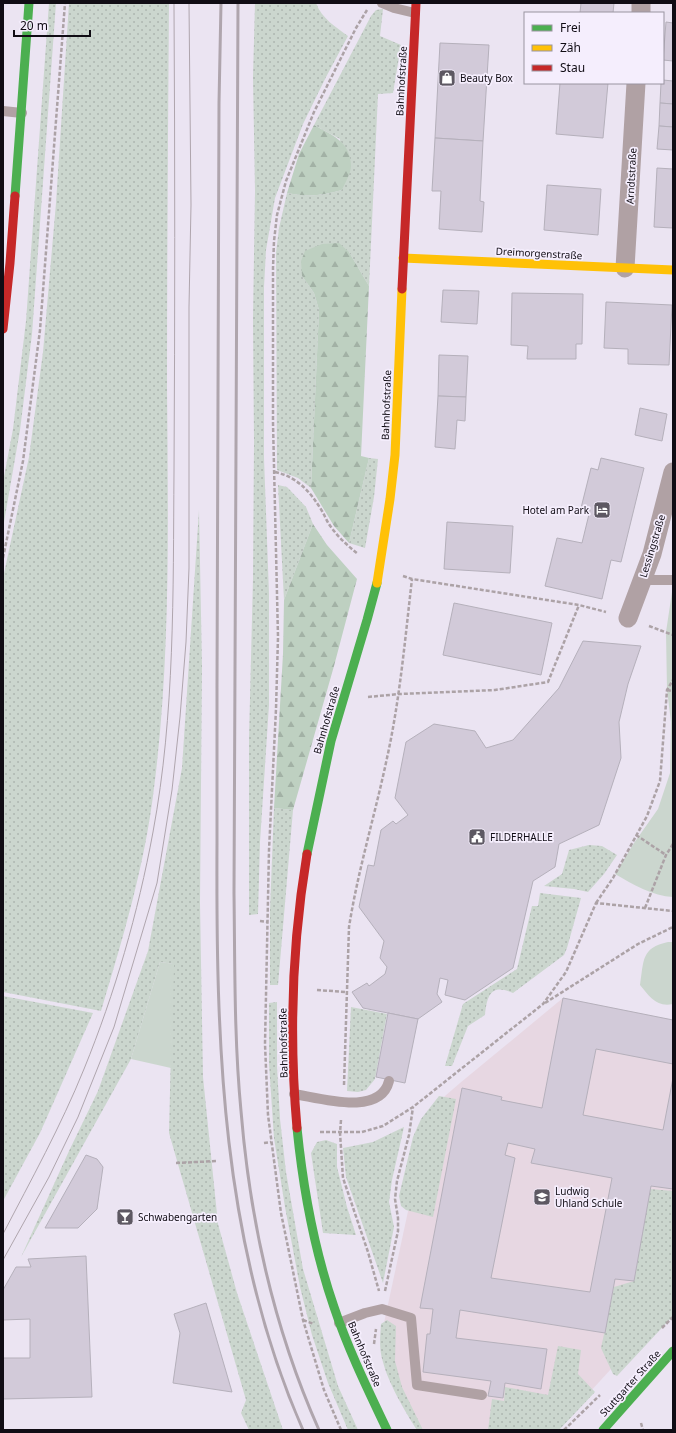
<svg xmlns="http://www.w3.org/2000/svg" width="676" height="1433" font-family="'Noto Sans',sans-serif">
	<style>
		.education { fill: #e7d7e2 }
		.grass { fill: url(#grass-dots) }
		.forest { fill: url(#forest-firs) }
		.park { fill: #cbd6ce }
		.building { fill: #d2cad9; stroke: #b5b0bb; fill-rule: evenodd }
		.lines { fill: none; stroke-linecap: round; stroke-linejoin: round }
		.path { stroke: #aca2a6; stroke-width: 2.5; stroke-dasharray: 4 2; stroke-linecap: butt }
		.lane { stroke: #b0a1a4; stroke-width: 10 }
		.street { stroke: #b0a1a4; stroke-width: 19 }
		.fast { stroke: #4caf50; stroke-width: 9 }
		.slow { stroke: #ffc107; stroke-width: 9 }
		.jam { stroke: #c62828; stroke-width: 9 }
		.tram { stroke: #afa5ad; stroke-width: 1 }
		.rail { stroke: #afa5ad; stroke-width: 3 }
		.labels { text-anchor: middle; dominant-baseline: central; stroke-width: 3.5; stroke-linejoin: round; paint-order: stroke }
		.poi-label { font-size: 10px; fill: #100c14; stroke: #f5eefd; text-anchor: start }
		.street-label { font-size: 10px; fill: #100c14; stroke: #f5eefd }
	</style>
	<defs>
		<pattern id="grass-dots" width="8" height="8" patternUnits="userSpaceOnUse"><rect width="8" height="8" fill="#cbd6ce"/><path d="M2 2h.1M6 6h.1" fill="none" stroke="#adb6b0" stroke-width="1.8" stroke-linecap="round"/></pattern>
		<pattern id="forest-firs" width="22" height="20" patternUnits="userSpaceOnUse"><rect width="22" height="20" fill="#bed0c1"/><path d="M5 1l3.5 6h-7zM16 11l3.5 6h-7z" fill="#a2b1a5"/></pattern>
	</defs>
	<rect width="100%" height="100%" fill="#ebe4f2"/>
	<polygon class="education" points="563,998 673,1020 673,1285 668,1307 555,1430 421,1430 390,1371 384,1323 430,1109 460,1083"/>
	<g class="grass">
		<polygon points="49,3 56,3 32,334 20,430 3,528 3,482 13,429 26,321"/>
		<path d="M69,3H169C168,131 167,258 167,386C168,520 171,655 154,788C145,864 123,938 101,1011L3,992V578L29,457L43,352L56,203Z"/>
		<path d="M255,3H316C322,19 336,27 348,36L326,77L303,124L275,198L266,250L264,287V458L269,594V705L260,842L258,914L249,915V738L253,578L254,442L253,319L255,191L253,77Z"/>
		<path d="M383,9L380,36L401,45L393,93L378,94L369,286L349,252L302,276L314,293L319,310L311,488L298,478L277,470L276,253L279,228L287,193C308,197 322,196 342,190L340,139L314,125L371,16L376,10Z"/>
		<polygon points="369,458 378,459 374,497 365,548 349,543"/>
		<polygon points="278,485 287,487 306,507 313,524 284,600"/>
		<polygon points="199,510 202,667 200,903 203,1077 218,1224 237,1293 283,1430 249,1430 241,1413 246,1400 169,1133 173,964 160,962 131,1059 21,1257 69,1151 98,1091 148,951 182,768"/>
		<polygon points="274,808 293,810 278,985 270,985 270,910"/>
		<polygon points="589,845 602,846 617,855 604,874 588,892 574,889 544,886 562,874 569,850"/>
		<path d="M540,893L581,898L567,948L564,955L513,993C491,983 487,995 485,1015L468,1026L452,1066H445L463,1004L517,969L532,906H538Z"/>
		<polygon points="3,996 93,1013 40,1133 3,1201"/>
		<polygon points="277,1002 277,1067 280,1119 286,1172 303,1269 338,1386 358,1430 348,1430 328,1383 312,1335 300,1287 285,1207 274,1138 269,1064 269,1003"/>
		<polygon points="351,1007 387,1014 375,1079 366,1090 358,1092 347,1091"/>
		<polygon points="439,1096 456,1099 433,1217 406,1210 401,1206 399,1196 413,1137 421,1119"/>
		<polygon points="404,1127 392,1180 389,1202 394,1227 383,1283 346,1177 343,1148 373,1142"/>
		<polygon points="326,1140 337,1144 337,1167 347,1207 356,1235 323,1233 311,1153 317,1142"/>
		<polygon points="650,1189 673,1191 673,1316 617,1376 613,1374 601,1348 614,1287 634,1281"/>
		<path d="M387,1320L396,1326L395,1361L402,1387L423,1430H417C405,1412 388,1382 383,1362C379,1350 380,1337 381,1324Z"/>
		<polygon points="558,1346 581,1350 578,1374 595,1392 559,1430 488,1430 492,1399 504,1401 505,1387 548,1395"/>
	</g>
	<g class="forest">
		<path d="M314,125C332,135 351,142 351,166C351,173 345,183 342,190C322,196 307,197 287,193L299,154Z"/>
		<polygon points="339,243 349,252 369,286 361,456 369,458 349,543 334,526 311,488 319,310 314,293 302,276 301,261 305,251 322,244"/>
		<polygon points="313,524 327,545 357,579 334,666 293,810 274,808 283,654 284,600"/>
	</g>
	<g class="park">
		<path d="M672,592L673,897C653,896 632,884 615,874L634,843L658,809L670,773L671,722L667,690L666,632Z"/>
		<path d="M668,942H673V1004C657,1008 649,996 640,985C644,960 641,948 668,942Z"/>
		<polygon points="160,962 174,964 171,1068 131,1059"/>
	</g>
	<g class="building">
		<polygon points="581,3 614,3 613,13 580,13"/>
		<polygon points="666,22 673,23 673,61 663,60"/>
		<polygon points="440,43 489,45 483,141 435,138"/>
		<polygon points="663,80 673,81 673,104 660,103 661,83 663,83"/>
		<polygon points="560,83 608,83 603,138 556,134"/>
		<polygon points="660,103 673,104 673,127 659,126"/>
		<polygon points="659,126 673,127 673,150 657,149"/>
		<polygon points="435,138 483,141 480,201 484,202 482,232 439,229 441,191 432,191"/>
		<polygon points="657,168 673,169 673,228 654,227"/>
		<polygon points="547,185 601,189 598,235 544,230"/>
		<polygon points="443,290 479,291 477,324 441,322"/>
		<polygon points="512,293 583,294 582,344 576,344 576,359 527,359 528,346 511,345"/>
		<polygon points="606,302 672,305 669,365 628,364 628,349 604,348"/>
		<polygon points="439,355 468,356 466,397 438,396"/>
		<polygon points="438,396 466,397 465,421 457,420 455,449 435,447"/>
		<polygon points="640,408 667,414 662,441 635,435"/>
		<polygon points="601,458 644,468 621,562 611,560 602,599 545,586 557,538 582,543 590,510 581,508 591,468 598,470"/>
		<polygon points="447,522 513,526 510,573 444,569"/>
		<polygon points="454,603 552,623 541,675 443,655"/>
		<polygon points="583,641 641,646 628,684 619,722 621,758 599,825 559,844 555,867 533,881 513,968 465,1000 445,995 448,980 440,978 437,994 442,1002 418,1019 363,1008 352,992 367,983 369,986 385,974 387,967 380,958 384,941 359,907 368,865 374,866 381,830 393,821 396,824 408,815 395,798 406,742 434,724 475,731 486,748 513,740 559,688"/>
		<path d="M563,998L673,1020V1064L596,1049L583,1115L663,1130L673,1078V1189L651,1186L634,1281L615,1279L605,1333L460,1310L456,1338L547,1349L541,1389L505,1383L503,1398L488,1396L491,1381L423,1372L427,1334H430L433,1309L420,1308L462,1088L502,1097L501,1100L542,1108ZM508,1143L535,1149L531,1163L612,1178L590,1292L491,1278L515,1158L505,1155Z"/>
		<polygon points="388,1013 418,1019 405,1083 376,1077"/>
		<polygon points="86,1155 97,1159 103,1167 97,1209 78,1228 45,1228"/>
		<polygon points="86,1256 92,1397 3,1399 3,1358 30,1358 30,1319 3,1320 3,1290 16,1267 31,1267 28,1259"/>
		<polygon points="206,1303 232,1392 173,1383 180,1333 174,1314"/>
	</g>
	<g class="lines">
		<g class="path">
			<path d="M275,472C297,477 310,491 322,511C325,516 327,522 331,527C338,537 348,546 358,554"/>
			<polyline points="3,558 23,461 40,330 65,3"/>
			<polyline points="403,576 412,579 579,605 606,612"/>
			<polyline points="649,626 673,635"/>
			<polyline points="667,690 673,691"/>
			<polyline points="368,697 399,694 495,690 548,682 579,605"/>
			<polyline points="636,835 666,855"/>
			<polyline points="596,903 613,878 647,816 660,781 667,690 673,680"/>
			<polyline points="645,908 666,855 673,844"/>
			<polyline points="260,921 268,922"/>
			<polyline points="317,990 346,992"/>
			<polyline points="545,1003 638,944 673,927"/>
			<path d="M344,1085L349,927C358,870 375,815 387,758C400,699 405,639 412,579"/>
			<polyline points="341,1120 340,1133 343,1178 368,1252 379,1291"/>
			<polyline points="320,1132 362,1132 383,1126 413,1107 543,1004 566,972 596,903 673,911"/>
			<polyline points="264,1143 271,1142"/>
			<polyline points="176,1163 217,1161"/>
			<polyline points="385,1291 398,1231 398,1218 395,1199 397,1181 409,1135 413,1107"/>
			<polyline points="303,1320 314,1324"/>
			<polyline points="662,1328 673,1317"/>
			<polyline points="374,1344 376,1329"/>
			<polyline points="641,1423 643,1430"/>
			<polyline points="341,1430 324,1390 303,1320 281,1213 268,1115 265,1044 269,850 276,709 278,637 273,423 273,268 274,241 277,215 286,181 314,112 356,28 367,10"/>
			<polyline points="564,1430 600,1395"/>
		</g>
		<g class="lane">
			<polyline points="382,3 394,8 415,13"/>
			<polyline points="3,111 22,113"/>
			<polyline points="642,580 673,580"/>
			<path d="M294,1094C320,1098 380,1117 389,1081"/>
			<polyline points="339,1323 365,1313 382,1309 411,1318 417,1385 482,1395"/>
		</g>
		<g class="street">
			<polyline points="641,13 641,3"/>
			<polyline points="625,268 636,83"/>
			<polyline points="628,618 652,554 673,472"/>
		</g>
		<g class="fast">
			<polyline points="15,196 29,3"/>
			<polyline points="307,854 331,741 367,620 377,583"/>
			<path d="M297,1128C303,1188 314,1249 334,1307C348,1349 368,1390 387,1430"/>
			<polyline points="603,1430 673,1351"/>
		</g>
		<g class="slow">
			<polyline points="403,258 673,270"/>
			<polyline points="377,583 390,499 395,455 402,289"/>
		</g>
		<g class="jam">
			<polyline points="402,289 416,3"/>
			<polyline points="3,329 10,263 15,196"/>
			<path d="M297,1128C289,1037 292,944 307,854"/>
		</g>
		<g class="tram">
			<path d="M3,1234C31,1180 61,1126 84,1069C115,993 138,913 153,832C175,714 173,592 174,472C175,316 175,159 174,3"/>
			<polyline points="3,1260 49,1177 78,1117 114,1027 157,883 172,790 180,717 186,642 189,568 189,307 191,205 189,3"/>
		</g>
		<g class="rail">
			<path d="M221,3L219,103C219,298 218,493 217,688C217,740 217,791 217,843C216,1043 221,1244 303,1430"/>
			<path d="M238,3L234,893C235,965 234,1038 241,1111C250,1221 274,1329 319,1430"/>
		</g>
	</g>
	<defs>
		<g id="shop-square" transform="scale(0.9)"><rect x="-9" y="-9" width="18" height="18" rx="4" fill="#5d5862" stroke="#f5eefd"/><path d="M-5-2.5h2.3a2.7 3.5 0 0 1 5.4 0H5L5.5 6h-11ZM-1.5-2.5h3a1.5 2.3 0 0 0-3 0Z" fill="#fff"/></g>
		<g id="hotel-square" transform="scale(0.9)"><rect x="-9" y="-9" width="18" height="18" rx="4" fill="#5d5862" stroke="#f5eefd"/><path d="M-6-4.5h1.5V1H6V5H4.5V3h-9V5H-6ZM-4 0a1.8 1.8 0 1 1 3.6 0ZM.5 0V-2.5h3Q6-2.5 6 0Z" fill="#fff"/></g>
		<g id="civic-square" transform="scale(0.9)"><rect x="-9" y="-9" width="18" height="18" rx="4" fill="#5d5862" stroke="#f5eefd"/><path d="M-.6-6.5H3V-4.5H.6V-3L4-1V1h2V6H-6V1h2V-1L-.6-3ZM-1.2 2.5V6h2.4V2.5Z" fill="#fff"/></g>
		<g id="school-square" transform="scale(0.9)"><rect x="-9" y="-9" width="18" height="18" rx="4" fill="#5d5862" stroke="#f5eefd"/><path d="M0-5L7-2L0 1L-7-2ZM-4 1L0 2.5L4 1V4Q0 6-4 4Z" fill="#fff"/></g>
		<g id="bar-square" transform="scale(0.9)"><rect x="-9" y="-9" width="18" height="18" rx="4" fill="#5d5862" stroke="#f5eefd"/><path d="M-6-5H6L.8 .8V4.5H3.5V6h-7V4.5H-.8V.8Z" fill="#fff"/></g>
	</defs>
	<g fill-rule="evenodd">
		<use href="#shop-square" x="447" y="78"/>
		<use href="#hotel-square" x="602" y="510"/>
		<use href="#civic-square" x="477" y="837"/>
		<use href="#school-square" x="542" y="1197"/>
		<use href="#bar-square" x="125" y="1217"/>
	</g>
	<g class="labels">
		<g class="poi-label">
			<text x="460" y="78">Beauty Box</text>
			<text x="589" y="510" text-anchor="end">Hotel am Park</text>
			<text x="490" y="837">FILDERHALLE</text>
			<text x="555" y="1191">Ludwig<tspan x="555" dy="12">Uhland Schule</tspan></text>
			<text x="138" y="1217">Schwabengarten</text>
		</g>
		<g class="street-label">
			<text transform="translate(401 81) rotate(-87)">Bahnhofstraße</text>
			<text transform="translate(631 176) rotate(-87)">Arndtstraße</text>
			<text transform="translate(539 253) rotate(3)">Dreimorgenstraße</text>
			<text transform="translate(386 405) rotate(-88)">Bahnhofstraße</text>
			<text transform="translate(652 546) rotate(-73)">Lessingstraße</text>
			<text transform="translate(326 720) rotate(-74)">Bahnhofstraße</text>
			<text transform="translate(283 1043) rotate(-91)">Bahnhofstraße</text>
			<text transform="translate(365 1354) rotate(67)">Bahnhofstraße</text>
			<text transform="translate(630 1383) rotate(-48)">Stuttgarter Straße</text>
		</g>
	</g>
	<rect width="676" height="1433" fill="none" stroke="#100c14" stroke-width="8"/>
	<rect x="524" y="12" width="140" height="72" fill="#f5eefd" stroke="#9994a0"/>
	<rect x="532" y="25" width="20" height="6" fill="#4caf50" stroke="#9994a0"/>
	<text x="560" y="32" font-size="12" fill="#100c14">Frei</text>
	<rect x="532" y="45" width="20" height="6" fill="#ffc107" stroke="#9994a0"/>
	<text x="560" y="52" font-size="12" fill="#100c14">Zäh</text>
	<rect x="532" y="65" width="20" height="6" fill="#c62828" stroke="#9994a0"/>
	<text x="560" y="72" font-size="12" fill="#100c14">Stau</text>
	<path d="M14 30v6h76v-6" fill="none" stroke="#100c14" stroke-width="2"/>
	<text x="20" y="30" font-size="12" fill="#100c14" stroke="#f5eefd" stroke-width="3" paint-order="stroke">20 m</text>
</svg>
